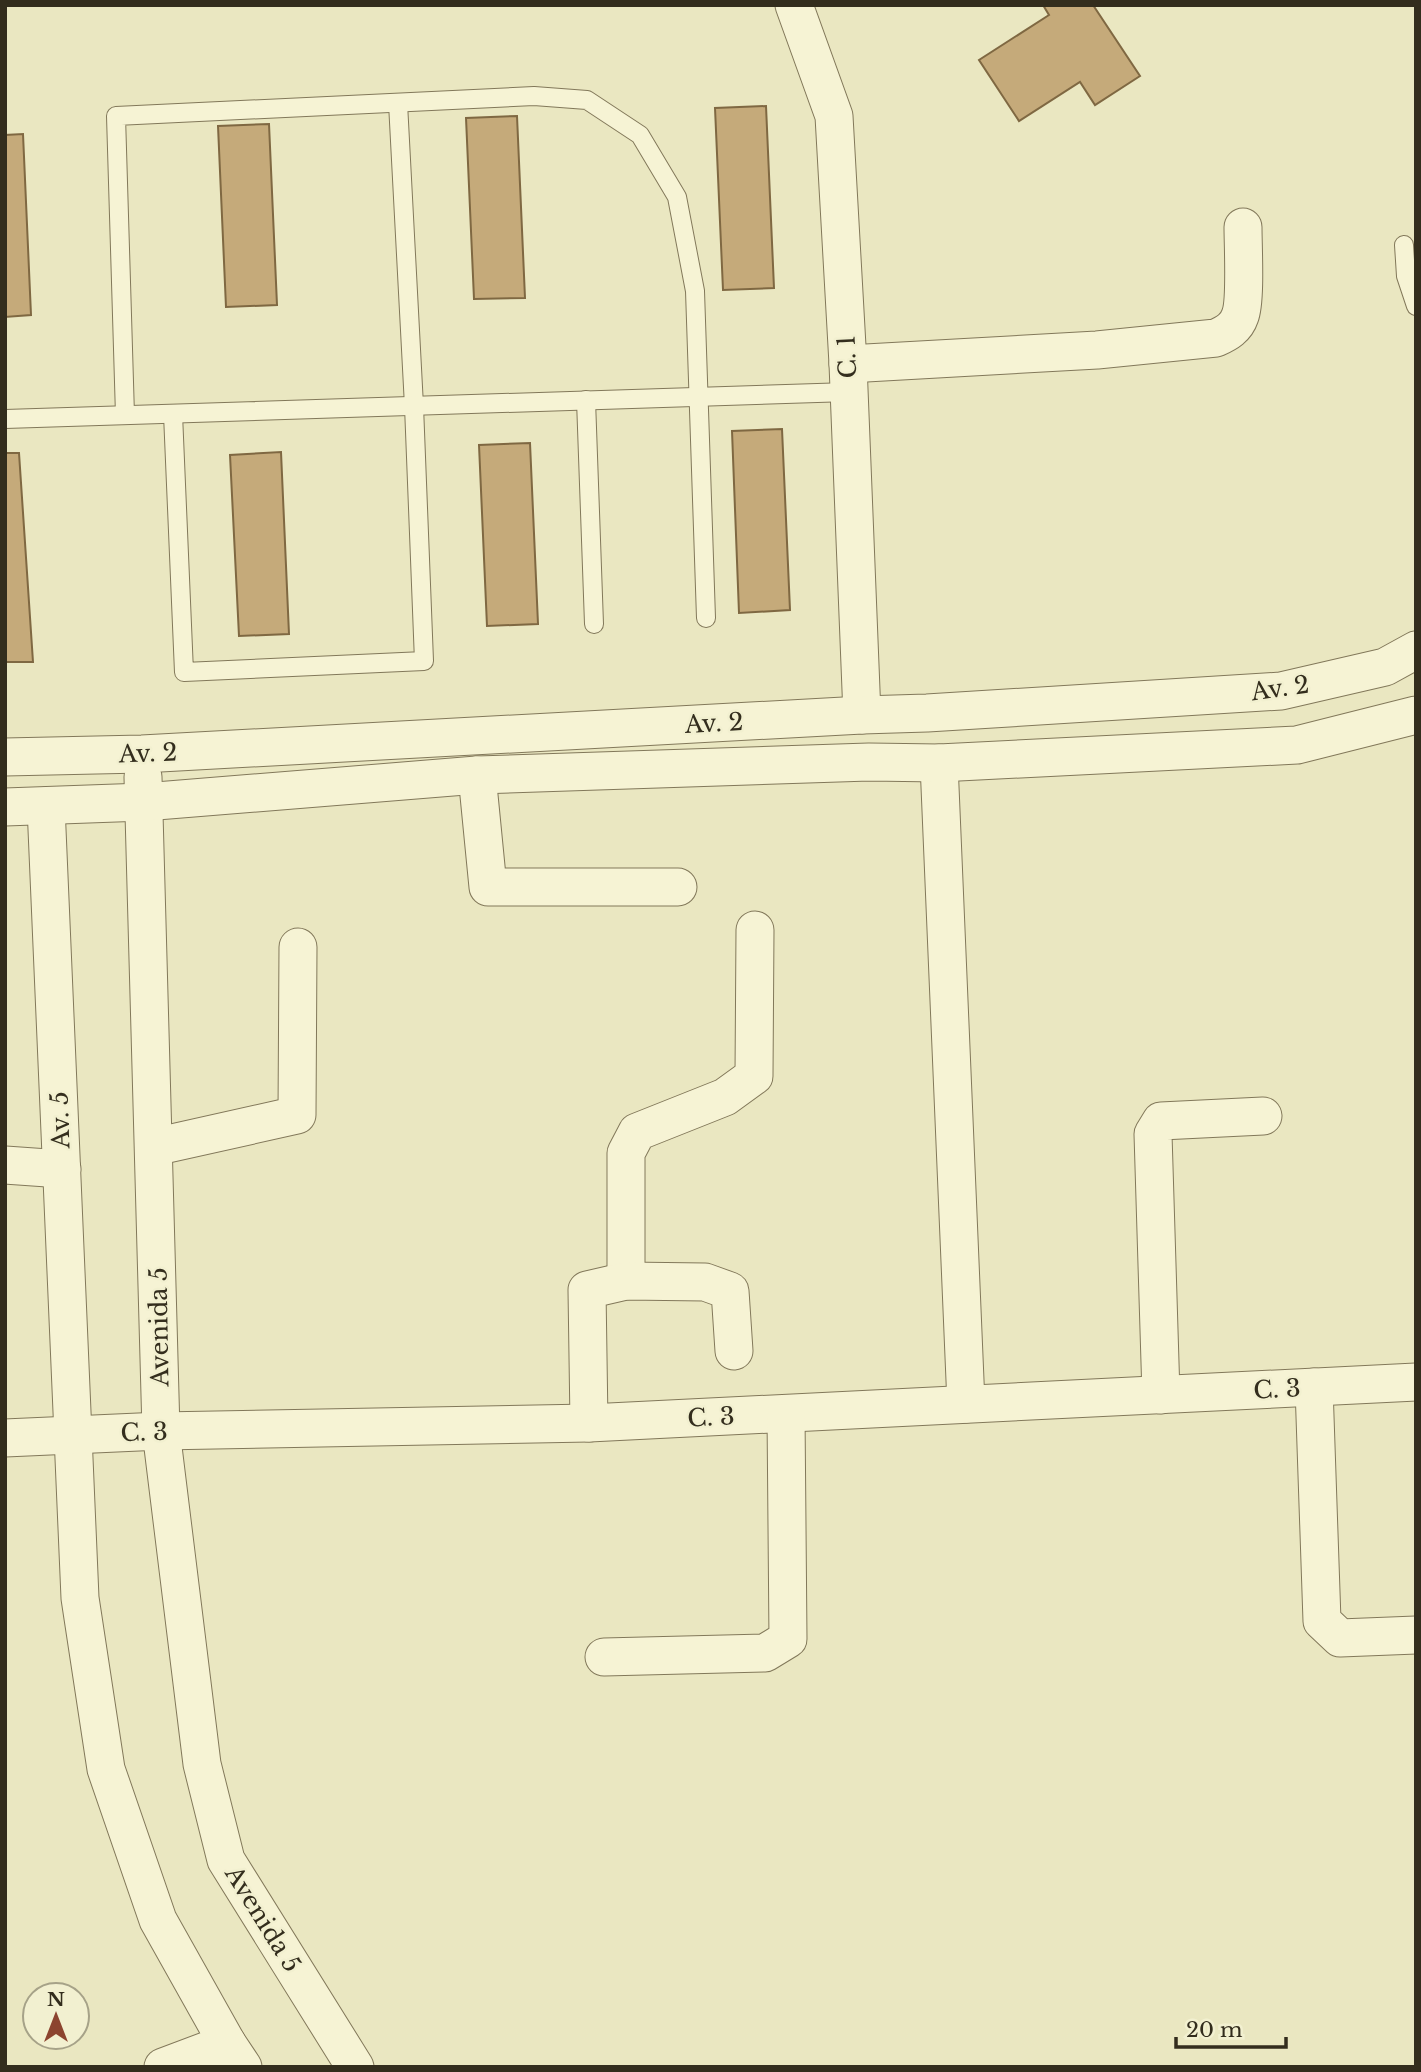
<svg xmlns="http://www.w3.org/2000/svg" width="1421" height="2072" font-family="'Libre Baskerville',serif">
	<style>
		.building { fill: #c5aa7a; stroke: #7f6842; stroke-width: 2 }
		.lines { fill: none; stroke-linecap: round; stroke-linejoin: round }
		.lane-casing { stroke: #82785a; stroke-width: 20 }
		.street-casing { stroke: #82785a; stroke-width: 39 }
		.lane { stroke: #f6f3d4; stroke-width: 18 }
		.street { stroke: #f6f3d4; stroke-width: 37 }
		.labels { text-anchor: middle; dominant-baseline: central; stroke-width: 5; stroke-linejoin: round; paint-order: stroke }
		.street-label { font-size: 24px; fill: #332d1d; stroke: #f2f0d0 }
	</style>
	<rect width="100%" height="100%" fill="#eae7c1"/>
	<g class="building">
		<polygon points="1043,5 1093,5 1140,76 1095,105 1080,82 1019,121 979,60 1049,15"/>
		<polygon points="766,106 774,288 723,290 715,108"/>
		<polygon points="517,116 525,298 474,299 466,118"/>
		<polygon points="269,124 277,305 226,307 218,126"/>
		<polygon points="23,134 31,315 5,317 5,135"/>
		<polygon points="782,429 790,610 739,613 732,431"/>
		<polygon points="530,443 538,624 487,626 479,445"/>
		<polygon points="281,452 289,634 239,636 230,455"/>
		<polygon points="5,453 19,453 33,662 5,662"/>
	</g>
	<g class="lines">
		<g class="lane-casing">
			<g id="lane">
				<polyline points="1404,245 1406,276 1416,306"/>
				<polyline points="586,400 594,624"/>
				<polyline points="173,414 184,672 424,661 414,406 398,103"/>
				<polyline points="125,415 116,116 534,96 587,100 640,135 677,197 695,291 706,618"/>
				<polyline points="5,419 849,392"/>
			</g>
		</g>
		<g class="street-casing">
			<g id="street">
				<polyline points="794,5 834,116 848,364 862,715"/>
				<path d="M848,364L1097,350L1216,338C1227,333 1236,328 1240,316C1246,301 1243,246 1243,227"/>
				<polyline points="5,757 142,754 862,715 927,713 1281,691 1385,667 1416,650"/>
				<polyline points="939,763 966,1404"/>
				<polyline points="477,775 488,887 678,887"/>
				<polyline points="143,777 161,1431 202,1764 226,1860 355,2067"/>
				<polyline points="46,806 80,1598 106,1769 158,1920 227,2043 243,2067"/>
				<polyline points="5,807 144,802 477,775 869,762 939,763 1297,745 1416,715"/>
				<polyline points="154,1147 297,1115 298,947"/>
				<polyline points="5,1165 62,1169"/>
				<polyline points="626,1281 626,1153 637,1132 725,1097 754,1076 755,930"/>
				<polyline points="1314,1387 1322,1621 1340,1638 1416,1635"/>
				<polyline points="1161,1395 1153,1134 1161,1121 1263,1116"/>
				<polyline points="589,1423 587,1290 626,1281 705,1282 730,1291 734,1351"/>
				<polyline points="5,1438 161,1431 589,1423 1416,1382"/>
				<polyline points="604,1657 765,1653 788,1639 786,1414"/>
				<polyline points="163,2067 227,2043"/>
			</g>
		</g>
		<use href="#lane" class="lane"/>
		<use href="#street" class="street"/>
	</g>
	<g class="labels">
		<g class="street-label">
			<text transform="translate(847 357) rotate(-93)">C. 1</text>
			<text transform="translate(1280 688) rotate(-8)">Av. 2</text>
			<text transform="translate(714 723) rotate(-3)">Av. 2</text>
			<text transform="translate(148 753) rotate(-2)">Av. 2</text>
			<text transform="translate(60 1120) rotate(-92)">Av. 5</text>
			<text transform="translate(159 1327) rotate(-91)">Avenida 5</text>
			<text transform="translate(1277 1389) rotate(-3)">C. 3</text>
			<text transform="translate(711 1417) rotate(-3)">C. 3</text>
			<text transform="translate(144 1432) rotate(-2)">C. 3</text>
			<text transform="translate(263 1919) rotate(58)">Avenida 5</text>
		</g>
	</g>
	<rect width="1421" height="2072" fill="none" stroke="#332d1d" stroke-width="14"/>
	<g transform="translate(56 2016)"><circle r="33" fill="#f2f0d0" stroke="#a6a288" stroke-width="2"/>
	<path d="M0-5L12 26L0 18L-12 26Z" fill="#8c442f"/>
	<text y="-10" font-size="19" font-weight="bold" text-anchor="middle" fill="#332d1d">N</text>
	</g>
	<path d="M1176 2037v10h110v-10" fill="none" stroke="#332d1d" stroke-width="3.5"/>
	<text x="1186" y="2037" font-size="21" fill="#332d1d" stroke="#f2f0d0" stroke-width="5" paint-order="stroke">20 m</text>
</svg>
